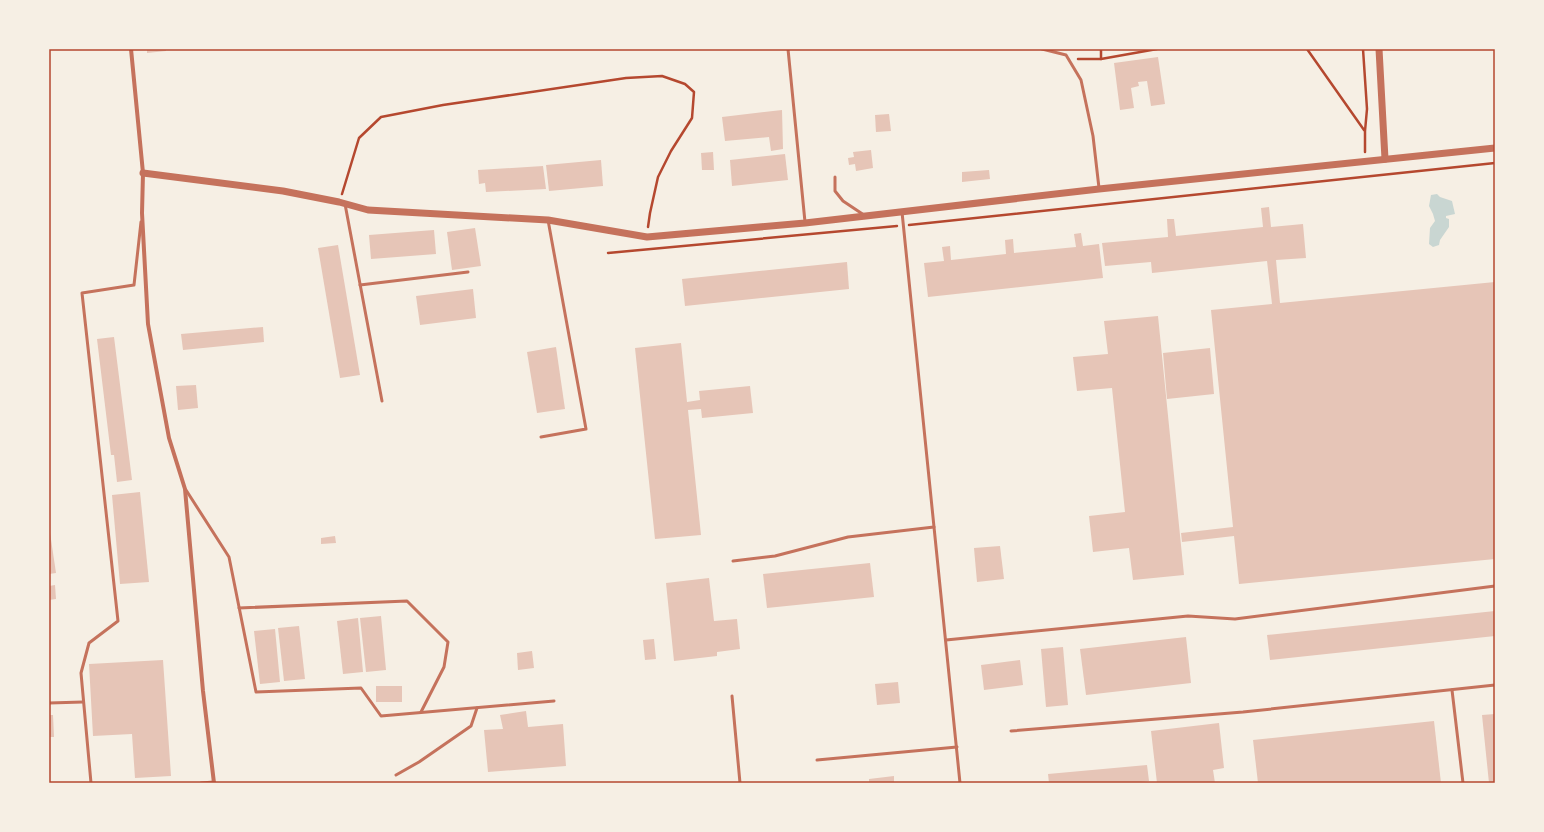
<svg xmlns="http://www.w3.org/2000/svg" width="1544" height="832" font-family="'Alegreya Sans',sans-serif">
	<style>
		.water { fill: #c9d6d2 }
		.building { fill: #e6c5b7 }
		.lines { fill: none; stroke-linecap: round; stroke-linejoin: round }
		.path { stroke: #b5482f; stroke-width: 2.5 }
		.service { stroke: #c5725c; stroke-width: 3 }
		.minor { stroke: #c5725c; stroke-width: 4 }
		.tertiary { stroke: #c5725c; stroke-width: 7 }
		.neatline { fill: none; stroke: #b5482f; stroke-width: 1.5 }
	</style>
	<rect width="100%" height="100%" fill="#f6efe4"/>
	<polygon class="water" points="1437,194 1440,197 1452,201 1455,214 1446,216 1446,218 1449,219 1449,227 1440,240 1439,245 1433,247 1429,244 1430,228 1435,221 1433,214 1429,206 1431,195"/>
	<g class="building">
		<polygon points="147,49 166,49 166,51 147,53"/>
		<polygon points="1158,57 1165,104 1151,106 1147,81 1138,82 1139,86 1131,88 1134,108 1120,110 1114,63"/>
		<polygon points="782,110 783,149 771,151 769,137 725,141 722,117"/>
		<polygon points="889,114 891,131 876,132 875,115"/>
		<polygon points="871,150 873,168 856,171 855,164 849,165 848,158 854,157 853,152"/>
		<polygon points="713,152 714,170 702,170 701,153"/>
		<polygon points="785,154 788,180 732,186 730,160"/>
		<polygon points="601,160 603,186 549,191 546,165"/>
		<polygon points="543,166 546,189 486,192 485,183 479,184 478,170"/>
		<polygon points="989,170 990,179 962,182 962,172"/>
		<polygon points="1269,207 1271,227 1303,224 1306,258 1276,260 1280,303 1495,282 1495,559 1239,584 1234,536 1182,542 1181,533 1233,527 1211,310 1272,304 1267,261 1152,273 1151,262 1105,266 1102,243 1168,237 1167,219 1174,219 1176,236 1263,227 1261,208"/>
		<polygon points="475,228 481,266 452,270 447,232"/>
		<polygon points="434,230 436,254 371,259 369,235"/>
		<polygon points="1081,233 1083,246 1099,244 1103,278 928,297 924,263 944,261 942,247 950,246 951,260 1006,254 1005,240 1013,239 1014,253 1076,247 1074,234"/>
		<polygon points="338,245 360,375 340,378 318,248"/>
		<polygon points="847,262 849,289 685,306 682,279"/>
		<polygon points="473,289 476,318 420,325 416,296"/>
		<polygon points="1158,316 1184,575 1133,580 1129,548 1093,552 1089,516 1125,512 1112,388 1077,391 1073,357 1108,354 1104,321"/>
		<polygon points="263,327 264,342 183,350 181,334"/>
		<polygon points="114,337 132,480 117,482 114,455 111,455 97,339"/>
		<polygon points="681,343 687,402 700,400 699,391 750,386 753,413 702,418 701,409 688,410 701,535 655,539 635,348"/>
		<polygon points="556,347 565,409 537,413 527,352"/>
		<polygon points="1210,348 1214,394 1167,399 1163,353"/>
		<polygon points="196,385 198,408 178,410 176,386"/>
		<polygon points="140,492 149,582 120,584 112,495"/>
		<polygon points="49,526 56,573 49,574"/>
		<polygon points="335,536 336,543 321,544 321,538"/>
		<polygon points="1000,546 1004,579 977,582 974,548"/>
		<polygon points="870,563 874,597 767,608 763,574"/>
		<polygon points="709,578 714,621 737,619 740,649 717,652 717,656 674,661 666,583"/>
		<polygon points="55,585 56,599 49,600 49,586"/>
		<polygon points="1495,611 1495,636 1270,660 1267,635"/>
		<polygon points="381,616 386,670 366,672 360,618"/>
		<polygon points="358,618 363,672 343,674 337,621"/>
		<polygon points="299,626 305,679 284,681 278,628"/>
		<polygon points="275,629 280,682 260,684 254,631"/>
		<polygon points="1186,637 1191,683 1086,695 1080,649"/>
		<polygon points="654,639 656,659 645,660 643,640"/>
		<polygon points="1063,647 1068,705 1046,707 1041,649"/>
		<polygon points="532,651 534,668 518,670 517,653"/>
		<polygon points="163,660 171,776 135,778 132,734 93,736 89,664"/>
		<polygon points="1020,660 1023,685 984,690 981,665"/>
		<polygon points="898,682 900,703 877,705 875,684"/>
		<rect x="376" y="686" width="26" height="16"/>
		<polygon points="526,711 528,727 563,724 566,766 488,772 484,730 503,729 500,715"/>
		<polygon points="1495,714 1495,783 1489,783 1482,715"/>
		<polygon points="49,715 53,715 54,737 49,737"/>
		<polygon points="1434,721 1441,783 1258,783 1253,740"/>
		<polygon points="1219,723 1224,768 1213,770 1215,783 1157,783 1151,731"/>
		<polygon points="1147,765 1149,781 1132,783 1097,783 1097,782 1049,783 1048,774"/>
		<polygon points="894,776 894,783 869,783 869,779"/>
	</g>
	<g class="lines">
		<g class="path">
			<polyline points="1307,49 1364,130"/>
			<polyline points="1363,49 1367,109 1365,131 1365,152"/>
			<polyline points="1078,59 1101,59 1101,49"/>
			<polyline points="1101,59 1157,49"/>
			<polyline points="342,194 359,138 381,117 443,105 626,78 662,76 685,84 694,92 692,118 671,151 658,177 650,213 648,227"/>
			<polyline points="909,225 1495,163"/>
			<polyline points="608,253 897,226"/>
		</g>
		<g class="service">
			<polyline points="788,49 805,222"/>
			<polyline points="1042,49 1066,55 1081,80 1093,136 1099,188"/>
			<polyline points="835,177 835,191 843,201 864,215"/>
			<polyline points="345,204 382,401"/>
			<polyline points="902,212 960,783"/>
			<polyline points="360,285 468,272"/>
			<polyline points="541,437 586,429 548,220"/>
			<polyline points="186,490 229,557 256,692 361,688 381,716 554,701"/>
			<polyline points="733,561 775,556 848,537 934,527"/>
			<polyline points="239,608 407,601 448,642 444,667 421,712"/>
			<polyline points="946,640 1188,616 1235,619 1495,586"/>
			<polyline points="1452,690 1463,783"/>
			<polyline points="732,696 740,783"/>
			<polyline points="49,703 83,702"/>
			<polyline points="1011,731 1243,712 1495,685"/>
			<polyline points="817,760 957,747"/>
			<polyline points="396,775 419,762 471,726 477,708"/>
			<polyline points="91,783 81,673 89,643 118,621 82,293 134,285 141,222"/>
			<polyline points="201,783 214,782"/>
		</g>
		<polyline class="minor" points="131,49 143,173 142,213 148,324 169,438 185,489 203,691 214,783"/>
		<g class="tertiary">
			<polyline points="1379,49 1385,159"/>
			<polyline points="143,173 283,191 339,202 368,210 548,220 647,237 805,223 1099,189 1495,148"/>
		</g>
	</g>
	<rect width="1544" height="832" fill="none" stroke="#f6efe4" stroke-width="100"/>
	<rect x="50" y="50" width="1444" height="732" class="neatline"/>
</svg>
